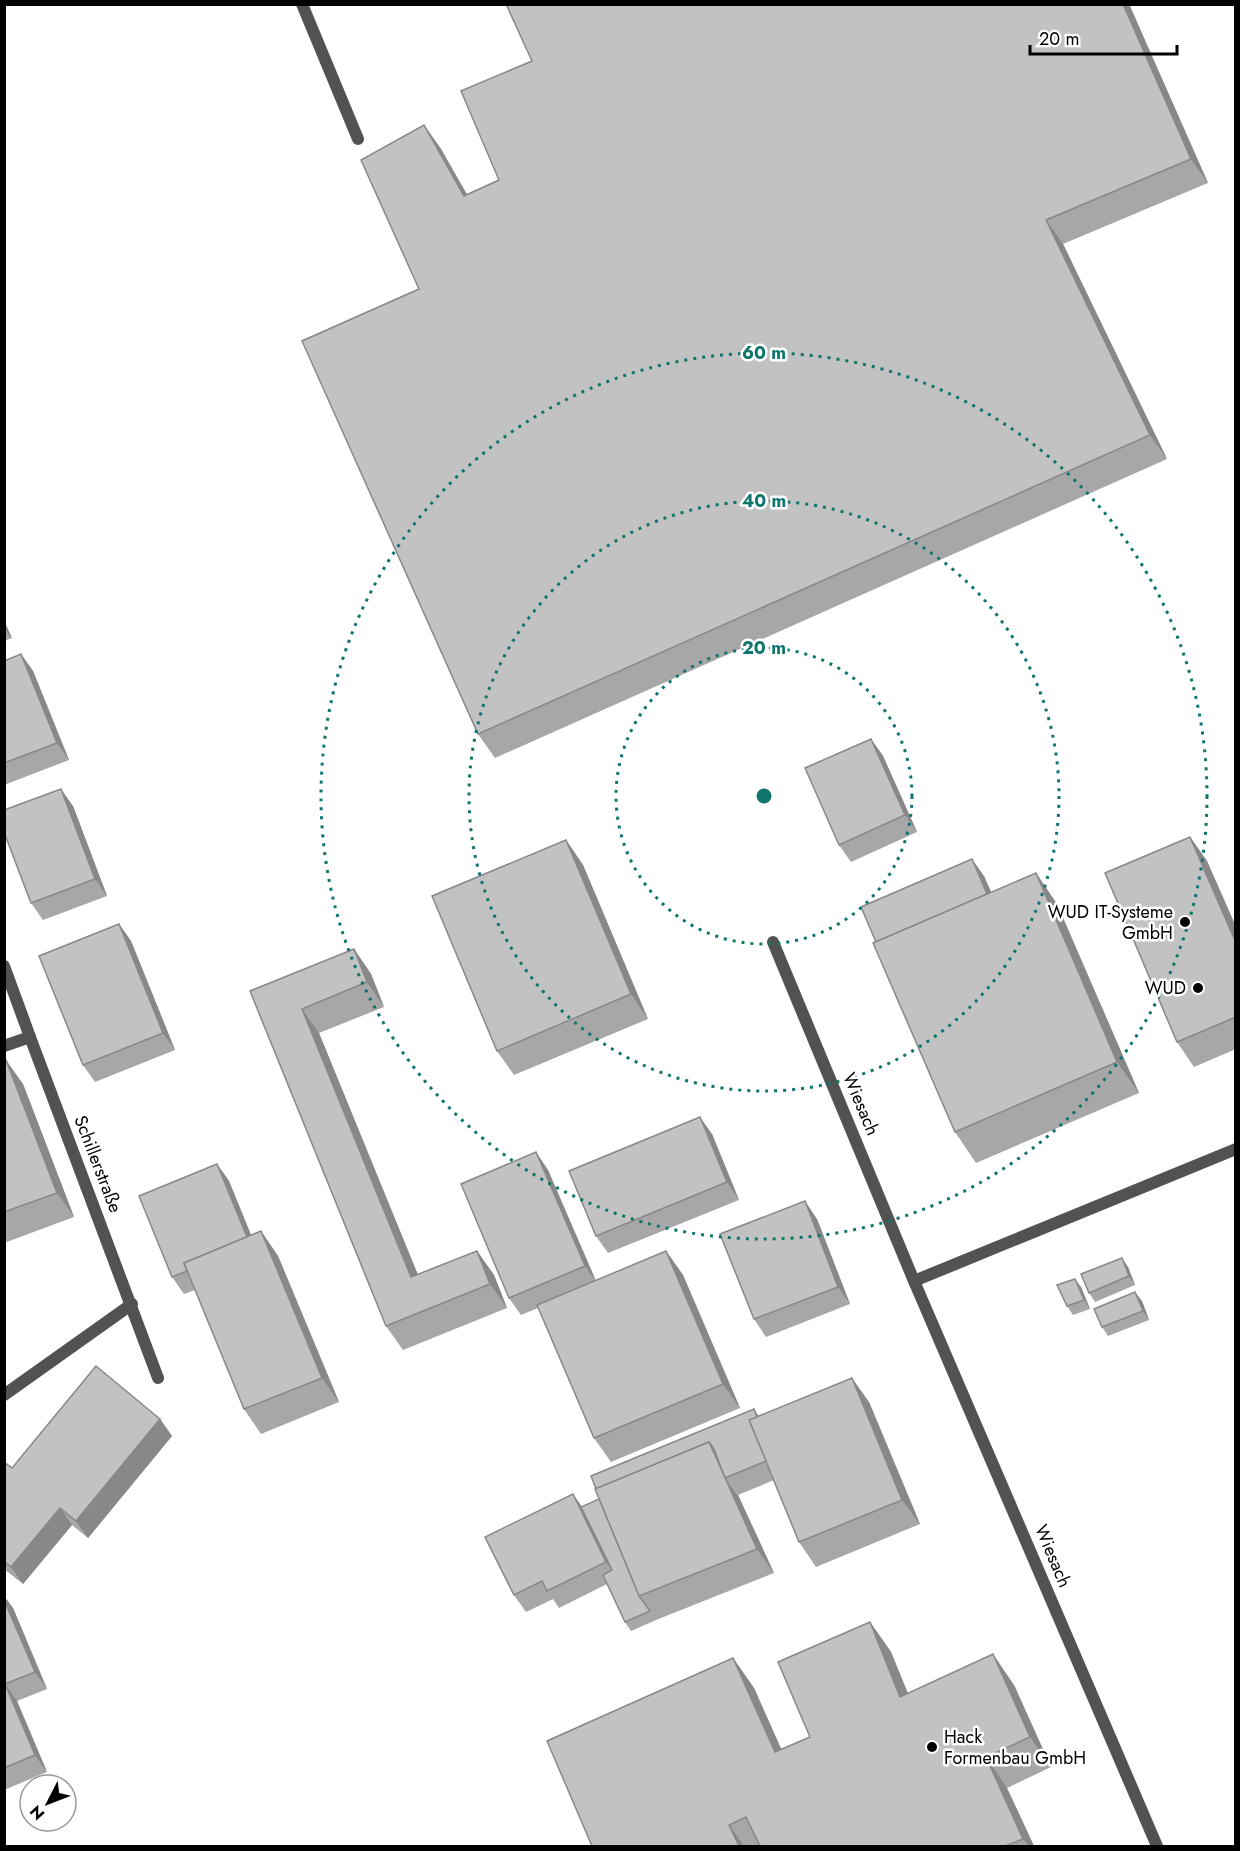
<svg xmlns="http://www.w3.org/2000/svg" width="1240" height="1851" font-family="Jost,sans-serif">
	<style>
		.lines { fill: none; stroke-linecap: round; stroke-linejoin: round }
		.service { stroke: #525252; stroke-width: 12 }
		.minor { stroke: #525252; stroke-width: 12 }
		.wall { fill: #a7a7a7 }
		.shaded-wall { fill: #888 }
		.building { fill: #c2c2c2; stroke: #888; stroke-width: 1.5 }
		.ring { fill: none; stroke: #0f766e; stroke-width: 3; stroke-dasharray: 3 6 }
		.poi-dot { fill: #000; stroke: #fff; stroke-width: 2 }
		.labels { text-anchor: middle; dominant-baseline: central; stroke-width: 5; stroke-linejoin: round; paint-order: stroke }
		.poi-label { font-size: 18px; fill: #000; stroke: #fff; text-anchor: end }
		.street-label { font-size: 18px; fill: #000; stroke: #fff }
		.centre { fill: #0f766e; stroke: #fff; stroke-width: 3 }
		.ring-label { font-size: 18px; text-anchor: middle; font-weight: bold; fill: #0f766e; stroke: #fff; stroke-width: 5; stroke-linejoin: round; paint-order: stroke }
	</style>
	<rect width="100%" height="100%" fill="#fff"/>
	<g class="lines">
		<polyline class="service" points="302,4 358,139"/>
		<g class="minor">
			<polyline points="773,942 914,1281"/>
			<polyline points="4,966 30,1037"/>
			<polyline points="4,1046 30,1037 158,1378"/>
			<polyline points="4,1395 132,1304"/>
			<polyline points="1157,1846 914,1281 1236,1149"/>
		</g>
	</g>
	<g class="wall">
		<polygon points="506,4 1129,4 1208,183 1063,244 1167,459 495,758 478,734 419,289 424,125 441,149 467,194 499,180 532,61"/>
		<polygon points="4,621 12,638 4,641"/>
		<polygon points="21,654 33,671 69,760 4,785 4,661"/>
		<polygon points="871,739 883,756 917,832 851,862 839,845"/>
		<polygon points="73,806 107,896 43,920 31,903"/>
		<polygon points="1190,837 1207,861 1236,927 1236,1049 1194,1067 1177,1042"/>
		<polygon points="566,840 583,865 648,1019 514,1075 497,1051"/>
		<polygon points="1036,873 1057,904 1139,1093 976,1163 955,1132 984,876 991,893"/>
		<polygon points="119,924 131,941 175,1050 95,1082 83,1065"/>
		<polygon points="354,949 371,974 384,1007 319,1033 418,1275 477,1251 494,1275 507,1308 403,1350 386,1326 250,991"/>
		<polygon points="4,1060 23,1084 74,1217 4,1243"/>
		<polygon points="712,1134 739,1200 608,1253 596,1236"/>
		<polygon points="217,1164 229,1181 251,1235 261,1231 278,1256 339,1402 261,1434 244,1409 195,1290 184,1294 172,1277"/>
		<polygon points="548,1170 595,1281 666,1251 683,1275 740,1408 611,1462 594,1438 538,1308 521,1315 509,1298"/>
		<polygon points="817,1219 850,1304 766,1337 754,1319"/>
		<polygon points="1128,1267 1135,1285 1095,1302 1089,1293"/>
		<polygon points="1081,1287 1090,1309 1073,1315 1067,1306"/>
		<polygon points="1142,1301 1149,1320 1108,1336 1102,1327"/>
		<polygon points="869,1402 920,1524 816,1567 799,1542 774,1480 738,1495 774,1573 656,1620 631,1631 625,1622 607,1584 559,1608 553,1599 526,1612 514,1595 582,1507 599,1499 754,1409 759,1416"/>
		<polygon points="160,1419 172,1436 88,1538 72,1525 23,1584 4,1569 4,1462 12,1468"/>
		<polygon points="4,1596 13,1608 47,1689 17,1701 47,1772 4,1790"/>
		<polygon points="870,1622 891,1652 908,1693 1014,1685 1051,1767 1007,1788 1034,1846 592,1846 733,1658 754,1688 781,1749 810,1737"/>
	</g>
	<g class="shaded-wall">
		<polygon points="1123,4 1129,4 1208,183 1191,159"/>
		<polygon points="424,125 441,149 481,220 464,196"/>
		<polygon points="1046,220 1063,244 1167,459 1150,435"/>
		<polygon points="4,621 12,638 4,628"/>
		<polygon points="21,654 33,671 69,760 57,743"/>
		<polygon points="871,739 883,756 917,832 905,815"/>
		<polygon points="61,789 73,806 107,896 95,879"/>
		<polygon points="1190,837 1207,861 1236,927 1236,943"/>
		<polygon points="566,840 583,865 648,1019 631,994"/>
		<polygon points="972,859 984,876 1006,925 994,908"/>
		<polygon points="1036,873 1057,904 1139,1093 1117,1062"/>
		<polygon points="119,924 131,941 175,1050 163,1033"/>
		<polygon points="354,949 371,974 384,1007 367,982"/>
		<polygon points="302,1009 319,1033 429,1302 411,1277"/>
		<polygon points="6,1060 23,1084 74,1217 57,1193"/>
		<polygon points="700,1117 712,1134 739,1200 727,1182"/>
		<polygon points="536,1152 548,1170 597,1283 585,1266"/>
		<polygon points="217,1164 229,1181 262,1262 250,1245"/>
		<polygon points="805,1201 817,1219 850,1304 838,1287"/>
		<polygon points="261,1231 278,1256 339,1402 322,1378"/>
		<polygon points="477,1251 494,1275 507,1308 490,1284"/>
		<polygon points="666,1251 683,1275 740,1408 723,1384"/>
		<polygon points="1122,1258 1128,1267 1135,1285 1129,1276"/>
		<polygon points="1075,1279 1081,1287 1090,1309 1084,1300"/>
		<polygon points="1135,1292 1142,1301 1149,1320 1143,1311"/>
		<polygon points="852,1378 869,1402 920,1524 902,1500"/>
		<polygon points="160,1419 172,1436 88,1538 76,1521"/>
		<polygon points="709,1442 726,1466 725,1478 737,1495 738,1495 774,1573 757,1549"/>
		<polygon points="573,1494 585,1511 618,1579 606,1562"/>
		<polygon points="60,1508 72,1525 23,1584 11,1567"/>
		<polygon points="4,1596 13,1608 47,1689 35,1672 4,1600"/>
		<polygon points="870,1622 891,1652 921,1727 900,1697"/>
		<polygon points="993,1654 1014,1685 1051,1767 1030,1737"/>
		<polygon points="733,1658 754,1688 796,1782 775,1752"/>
		<polygon points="5,1684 17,1701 47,1772 35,1755"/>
		<polygon points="986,1757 1007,1788 1034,1846 1029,1846 1023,1839"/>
		<polygon points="729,1825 744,1846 739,1846"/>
	</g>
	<g class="building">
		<polygon points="506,4 1123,4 1191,159 1046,220 1150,435 478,734 302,341 419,289 361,160 424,125 464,196 499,180 461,91 532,61"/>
		<polygon points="21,654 57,743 4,763 4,661"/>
		<polygon points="871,739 905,815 839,845 805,768"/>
		<polygon points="61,789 95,879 31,903 4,832 4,810"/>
		<polygon points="1190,837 1236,943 1236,1017 1177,1042 1105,873"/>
		<polygon points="566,840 631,994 497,1051 432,896"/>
		<polygon points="972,859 987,894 876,942 861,907"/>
		<polygon points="1036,873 1117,1062 955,1132 873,943"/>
		<polygon points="119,924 163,1033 83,1065 39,956"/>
		<polygon points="354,949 367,982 302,1009 411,1277 477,1251 490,1284 386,1326 250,991"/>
		<polygon points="4,1060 6,1060 57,1193 4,1212"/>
		<polygon points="700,1117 727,1182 596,1236 569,1171"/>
		<polygon points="536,1152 585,1266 509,1298 461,1184"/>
		<polygon points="217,1164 247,1237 184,1263 187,1271 172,1277 139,1196"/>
		<polygon points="805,1201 838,1287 754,1319 720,1234"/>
		<polygon points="261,1231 322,1378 244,1409 184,1263"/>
		<polygon points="666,1251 723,1384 594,1438 537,1305"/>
		<polygon points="1122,1258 1129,1276 1089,1293 1081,1274"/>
		<polygon points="1075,1279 1084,1300 1067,1306 1057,1285"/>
		<polygon points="1135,1292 1143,1311 1102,1327 1094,1309"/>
		<polygon points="96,1366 160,1419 76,1521 60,1508 11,1567 4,1561 4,1462 12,1468"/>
		<polygon points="852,1378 902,1500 799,1542 749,1420"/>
		<polygon points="754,1409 757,1417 749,1420 766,1461 725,1478 714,1449 709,1442 596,1489 591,1476"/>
		<polygon points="709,1442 757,1549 639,1596 595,1489"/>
		<polygon points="573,1494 606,1562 547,1591 542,1581 514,1595 485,1537"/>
		<polygon points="599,1499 639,1596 650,1611 625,1622 603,1575 612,1570 581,1507"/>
		<polygon points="4,1600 35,1672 5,1684 35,1755 4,1768"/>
		<polygon points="870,1622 900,1697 993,1654 1030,1737 986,1757 1023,1839 1005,1846 760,1846 746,1817 729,1825 739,1846 592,1846 547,1741 733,1658 775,1752 810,1737 778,1662"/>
	</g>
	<g class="ring">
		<circle cx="764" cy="796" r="148"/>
		<circle cx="764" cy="796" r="295"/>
		<circle cx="764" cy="796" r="443"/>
	</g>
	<g class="poi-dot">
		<circle cx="1185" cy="922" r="6"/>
		<circle cx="1198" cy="988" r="6"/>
		<circle cx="932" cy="1747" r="6"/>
	</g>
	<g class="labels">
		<g class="poi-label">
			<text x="1173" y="912">WUD IT-Systeme<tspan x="1173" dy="21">GmbH</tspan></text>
			<text x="1186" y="988">WUD</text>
			<text x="944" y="1737" text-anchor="start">Hack<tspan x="944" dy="21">Formenbau GmbH</tspan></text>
		</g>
		<g class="street-label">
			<text transform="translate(861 1104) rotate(67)">Wiesach</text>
			<text transform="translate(98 1164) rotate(69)">Schillerstraße</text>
			<text transform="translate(1053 1556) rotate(67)">Wiesach</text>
		</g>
	</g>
	<circle cx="764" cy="796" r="9" class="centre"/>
	<g class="ring-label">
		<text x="764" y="359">60 m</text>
		<text x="764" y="507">40 m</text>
		<text x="764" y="654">20 m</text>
	</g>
	<rect width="1240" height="1851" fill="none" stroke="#000000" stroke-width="12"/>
	<g transform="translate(48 1803) rotate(228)"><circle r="28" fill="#ffffff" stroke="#999999" stroke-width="1.5"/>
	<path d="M0-4.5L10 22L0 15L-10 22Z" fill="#000000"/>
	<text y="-9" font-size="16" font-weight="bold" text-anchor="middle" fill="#000000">N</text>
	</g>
	<path d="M1030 45v9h147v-9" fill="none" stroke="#000000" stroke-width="3"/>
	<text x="1039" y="45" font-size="18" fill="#000000" stroke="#ffffff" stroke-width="4.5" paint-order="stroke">20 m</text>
</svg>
